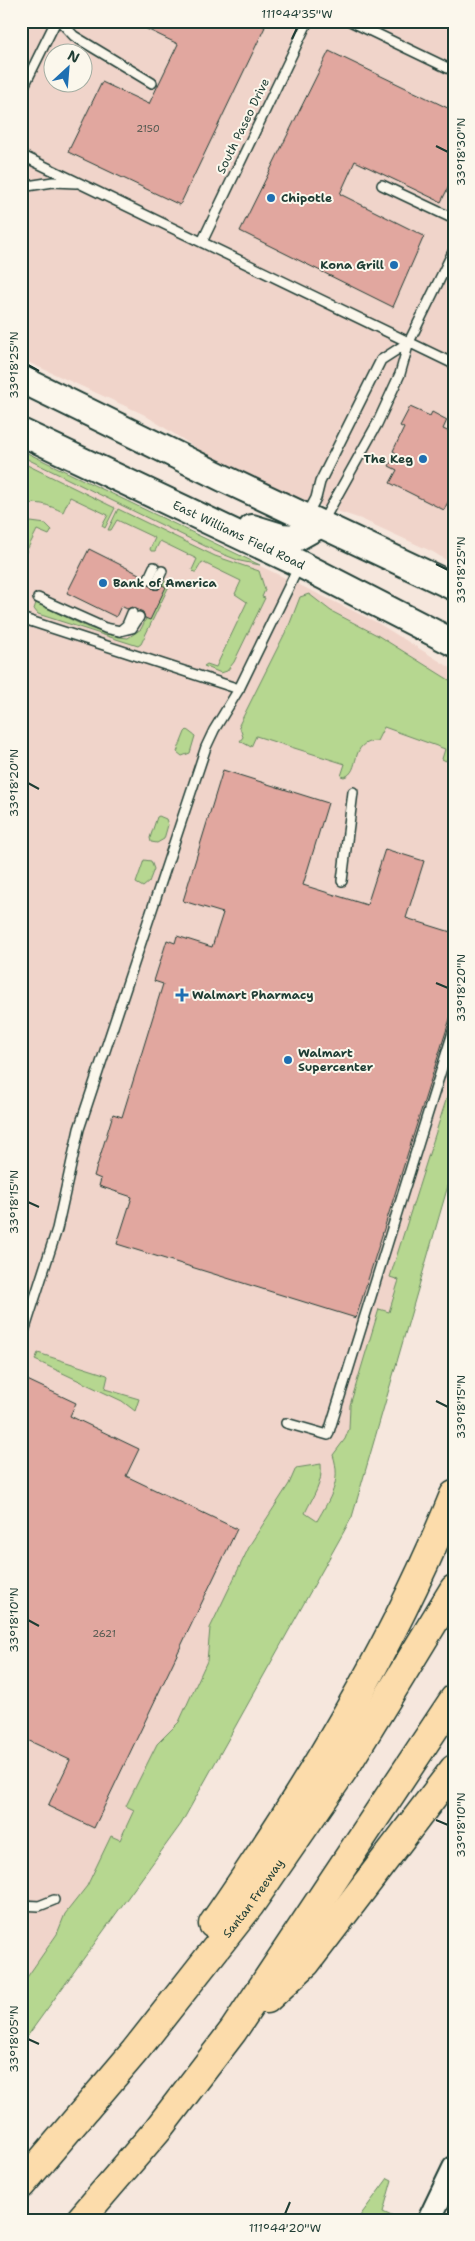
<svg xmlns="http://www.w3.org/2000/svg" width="475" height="2241" font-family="'Shantell Sans',sans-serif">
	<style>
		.built { fill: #f0d4ca; fill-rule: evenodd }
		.green { fill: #b6d790; stroke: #6a8a62 }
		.building { fill: #e1a79f; stroke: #1f3d34 }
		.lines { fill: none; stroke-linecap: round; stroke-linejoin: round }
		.service-casing { stroke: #1f3d34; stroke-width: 12 }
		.tertiary-casing { stroke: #1f3d34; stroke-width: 26 }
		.secondary-casing { stroke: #1f3d34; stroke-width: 30 }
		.motorway-casing { stroke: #1f3d34; stroke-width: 31 }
		.service { stroke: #fbf7ec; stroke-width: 9 }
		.tertiary { stroke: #fbf7ec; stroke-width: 22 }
		.secondary { stroke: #fbf7ec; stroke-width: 26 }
		.motorway { stroke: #fcdcab; stroke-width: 28 }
		.ticks { fill: none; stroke: #1f3d34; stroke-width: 2 }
		.poi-dot { fill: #1f6fb2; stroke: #fbf7ec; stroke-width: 2 }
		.labels { text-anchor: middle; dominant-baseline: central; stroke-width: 4; stroke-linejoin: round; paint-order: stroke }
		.number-label { font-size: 10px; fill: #50584f }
		.street-label { font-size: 12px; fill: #1f3d34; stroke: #fbf7ec }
		.poi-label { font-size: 12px; font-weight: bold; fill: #1f3d34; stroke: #fbf7ec; text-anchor: start }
		.neatline { fill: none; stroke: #1f3d34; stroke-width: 2 }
		.ticks-label { font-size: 12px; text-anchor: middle; fill: #1f3d34 }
	</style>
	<rect width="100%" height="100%" fill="#f6e7dd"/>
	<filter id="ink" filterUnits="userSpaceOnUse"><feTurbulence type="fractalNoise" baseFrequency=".02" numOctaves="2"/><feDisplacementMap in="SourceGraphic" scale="10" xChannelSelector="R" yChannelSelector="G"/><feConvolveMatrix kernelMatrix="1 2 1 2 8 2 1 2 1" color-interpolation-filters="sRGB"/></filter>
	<g filter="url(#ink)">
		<g class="built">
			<path d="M21,21H454V565L433,552L361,519L295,497L201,451L143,414L21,359ZM52,52H82V82H52Z"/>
			<polygon points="21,450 376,622 454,670 454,1165 352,1517 21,2045"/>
		</g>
		<g class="green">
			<polygon points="21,450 260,565 240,561 215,551 21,456"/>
			<path d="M21,462L115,508L105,528L102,526L108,515L70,497L63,512C48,505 37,500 21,506Z"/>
			<polygon points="118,509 215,556 259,571 265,590 262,597 265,598 234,662 227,671 221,673 204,666 207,664 216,667 247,602 235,594 241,581 202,562 196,572 194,572 192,570 197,559 160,541 155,551 151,551 150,549 155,538 117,520 111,530 108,530"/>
			<polygon points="31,522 46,524 52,530 49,535 37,530 21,562 21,530"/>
			<polygon points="168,581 170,584 141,644 138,646 38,614 34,609 36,603 89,628 119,637 128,638 141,629 164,582"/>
			<path d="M309,594L331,611L377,635L454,683V753L451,752L446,761L442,759L445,749L384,727L377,741C348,741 362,772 344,777L341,776L345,764L256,736L251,747L240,741L243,737L239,725L290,623L300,597Z"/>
			<polygon points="187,730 195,736 190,753 182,756 177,752 185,732"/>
			<polygon points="159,816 166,819 168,825 164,839 157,843 151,842 150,838 157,817"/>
			<polygon points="144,860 151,861 154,869 149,882 143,887 136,883"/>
			<path d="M454,1075V1165L352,1517L181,1824L21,2045V1986L57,1934L65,1914L87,1886L111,1836L120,1840L134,1810L126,1806L157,1744L179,1722L207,1661L210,1628L251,1543L289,1484L296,1468L321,1464C323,1484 313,1496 305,1513L317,1521C330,1498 342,1482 333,1455L345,1439L349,1429L350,1405L379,1309L389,1312L399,1280L390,1277Z"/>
			<polygon points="38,1353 107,1375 108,1376 105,1389 139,1399 135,1411 122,1401 35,1360"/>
			<polygon points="388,2178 392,2180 383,2212 400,2220 357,2220"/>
		</g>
		<g class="building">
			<polygon points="130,21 254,21 265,27 180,205 68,152 102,82 149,104 178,44"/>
			<polygon points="329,51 454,111 454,176 441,202 355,161 340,194 424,236 393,307 240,231"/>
			<polygon points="410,407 430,416 432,412 447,420 443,429 454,434 454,490 444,510 390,483 397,470 389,466 396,453 393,451 404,428 400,426"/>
			<polygon points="89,549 143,576 143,583 150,586 153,589 159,589 162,585 166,587 150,620 145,618 143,612 132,607 127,609 121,606 116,617 67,593"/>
			<polygon points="223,770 328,803 303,885 367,905 385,849 424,861 406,918 454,933 454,1006 356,1318 117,1244 132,1197 99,1186 101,1179 94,1176 113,1114 122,1117 163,984 154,981 167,940 175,943 177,936 212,947 223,913 183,901"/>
			<polygon points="21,1377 76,1403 70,1416 139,1449 126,1476 237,1529 94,1828 48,1806 70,1760 21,1737"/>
		</g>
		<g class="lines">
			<g class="service-casing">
				<g id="service">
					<polyline points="60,21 74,36 152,83"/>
					<polyline points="350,21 454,71"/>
					<polyline points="21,92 56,21"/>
					<polyline points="21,155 454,364"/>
					<polyline points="382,185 454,219"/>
					<polyline points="21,187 53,182 76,183"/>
					<polyline points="202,242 308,21"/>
					<polyline points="307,515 316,498 320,482 381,360 409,342"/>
					<polyline points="323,521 377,424 400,374 409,342 454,250"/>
					<polyline points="148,580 154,567"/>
					<polyline points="156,584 162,571"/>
					<polyline points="38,598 105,628 120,631 132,628 139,617"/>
					<polyline points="21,618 239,689"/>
					<polyline points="120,631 127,625 132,613"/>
					<polyline points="342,881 353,792"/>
					<polyline points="21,1341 57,1229 79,1129 206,747 214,730 239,689 299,566"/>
					<polyline points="286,1423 328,1435 454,1029"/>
					<polyline points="21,1905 39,1906 54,1900"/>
				</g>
			</g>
			<g class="tertiary-casing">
				<polyline id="tertiary" points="429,2220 454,2168"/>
			</g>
			<g class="secondary-casing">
				<g id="secondary">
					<polyline points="21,379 227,480 454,587"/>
					<path id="s1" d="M21,432L300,564L454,643"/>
					<polyline points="252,528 281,537 296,538 321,524"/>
				</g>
			</g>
			<g class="motorway-casing">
				<g id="motorway">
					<path d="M213,1924C306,1790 393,1647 454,1495"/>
					<polyline points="267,1999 306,1963 454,1769"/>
					<path id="s2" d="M21,2185L135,2051L250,1905L346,1766L454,1589"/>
					<polyline points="80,2220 158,2129 233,2031 454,1699"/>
				</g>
			</g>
			<use href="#service" class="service"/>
			<use href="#tertiary" class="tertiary"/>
			<use href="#secondary" class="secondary"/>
			<use href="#motorway" class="motorway"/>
		</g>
	</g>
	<path class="ticks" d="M292,39L297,28M436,146L448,152M28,365L39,371M436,564L448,570M28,783L39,789M436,983L448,988M28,1202L39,1207M436,1401L448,1407M28,1620L39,1626M436,1820L448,1825M28,2039L39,2044M285,2214L290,2202"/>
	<g class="poi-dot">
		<circle cx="271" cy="198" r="5"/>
		<circle cx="394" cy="265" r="5"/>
		<circle cx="423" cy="459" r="5"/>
		<circle cx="103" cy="583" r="5"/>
		<path d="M179.5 987.5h5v5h5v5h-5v5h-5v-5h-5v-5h5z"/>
		<circle cx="288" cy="1060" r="5"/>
	</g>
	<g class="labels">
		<g class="number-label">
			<text x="148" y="128">2150</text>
			<text x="104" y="1633">2621</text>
		</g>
		<g class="street-label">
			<text transform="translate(243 126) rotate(-64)">South Paseo Drive</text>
			<text stroke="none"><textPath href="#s1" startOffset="241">East Williams Field Road</textPath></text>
			<text stroke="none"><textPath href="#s2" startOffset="369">Santan Freeway</textPath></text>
		</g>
		<g class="poi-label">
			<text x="281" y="198">Chipotle</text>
			<text x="384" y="265" text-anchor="end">Kona Grill</text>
			<text x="413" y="459" text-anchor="end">The Keg</text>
			<text x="113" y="583">Bank of America</text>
			<text x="192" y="995">Walmart Pharmacy</text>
			<text x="298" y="1053">Walmart<tspan x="298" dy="14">Supercenter</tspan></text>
		</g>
	</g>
	<rect width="475" height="2241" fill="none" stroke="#fbf7ec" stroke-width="55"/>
	<g transform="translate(68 68) rotate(26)"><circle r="24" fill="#fbf7ec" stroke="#a3ada2"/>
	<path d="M0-4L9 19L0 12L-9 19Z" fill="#1f6fb2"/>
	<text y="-8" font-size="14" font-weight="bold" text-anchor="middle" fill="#1f3d34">N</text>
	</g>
	<rect x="28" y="28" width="420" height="2186" class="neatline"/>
	<g class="ticks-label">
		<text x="297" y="18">111°44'35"W</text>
		<text transform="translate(461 152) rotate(-90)" y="4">33°18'30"N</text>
		<text transform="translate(14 365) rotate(-90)" y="4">33°18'25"N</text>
		<text transform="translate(461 570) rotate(-90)" y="4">33°18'25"N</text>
		<text transform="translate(14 783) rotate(-90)" y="4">33°18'20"N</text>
		<text transform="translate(461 988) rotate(-90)" y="4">33°18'20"N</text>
		<text transform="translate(14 1202) rotate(-90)" y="4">33°18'15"N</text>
		<text transform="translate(461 1407) rotate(-90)" y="4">33°18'15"N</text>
		<text transform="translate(14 1620) rotate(-90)" y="4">33°18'10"N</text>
		<text transform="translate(461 1825) rotate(-90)" y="4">33°18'10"N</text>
		<text transform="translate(14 2039) rotate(-90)" y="4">33°18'05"N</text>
		<text x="285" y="2232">111°44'20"W</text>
	</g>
</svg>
